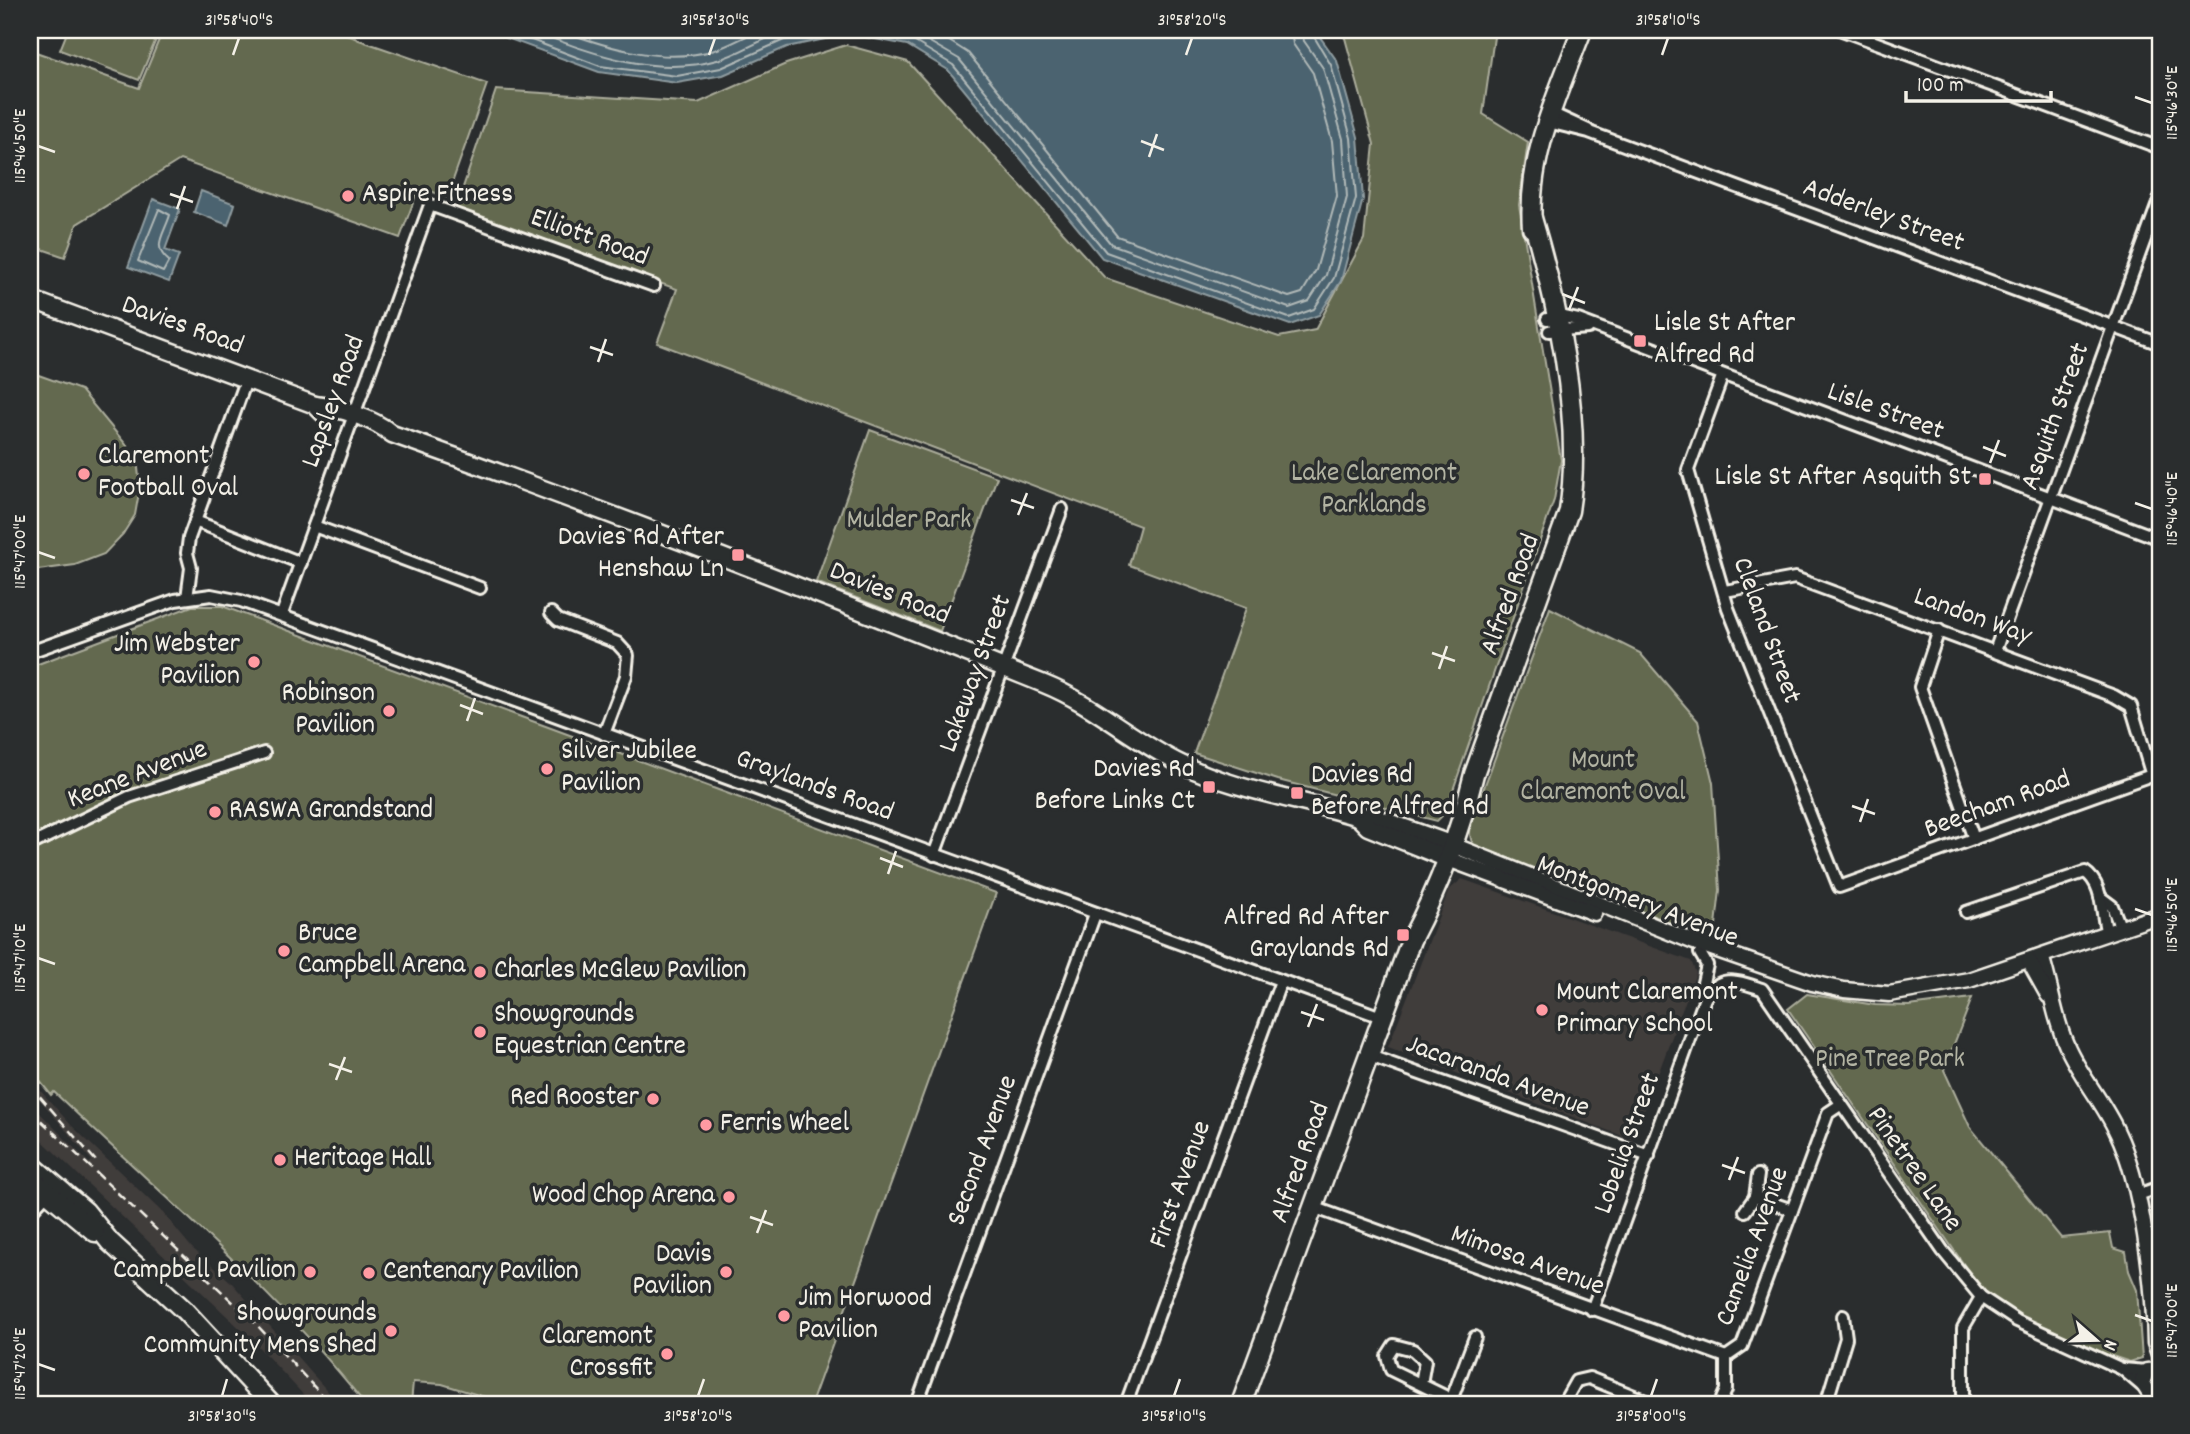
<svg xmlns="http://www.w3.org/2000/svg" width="2190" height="1434" font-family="Dekko,sans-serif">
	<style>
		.built { fill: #403c3b }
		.green { fill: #63694f; stroke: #acad9c; stroke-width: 2 }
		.water { fill: #4c6470; stroke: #8f9ca0; stroke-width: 2 }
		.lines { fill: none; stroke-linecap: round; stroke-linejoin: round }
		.shore { stroke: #b1b9b8; stroke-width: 2 }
		.minor-casing { stroke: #f4f1e8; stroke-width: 16 }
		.tertiary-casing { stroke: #f4f1e8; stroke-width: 19 }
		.secondary-casing { stroke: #f4f1e8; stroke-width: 21 }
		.primary-casing { stroke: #f4f1e8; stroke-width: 23 }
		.minor { stroke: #2a2d2e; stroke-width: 10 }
		.tertiary { stroke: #2a2d2e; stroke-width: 14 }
		.secondary { stroke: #2a2d2e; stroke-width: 16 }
		.primary { stroke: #2a2d2e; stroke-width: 18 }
		.rail { stroke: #f4f1e8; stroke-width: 2.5; stroke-dasharray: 10 5; stroke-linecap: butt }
		.ticks { fill: none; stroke: #f4f1e8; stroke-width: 2.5 }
		.poi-dot { fill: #ff9aa2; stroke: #2a2d2e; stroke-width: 2.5 }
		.labels { text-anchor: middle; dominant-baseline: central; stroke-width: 7; stroke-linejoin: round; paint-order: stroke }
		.poi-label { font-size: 28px; fill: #f4f1e8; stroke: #2a2d2e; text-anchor: start }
		.street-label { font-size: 28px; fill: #f4f1e8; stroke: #2a2d2e }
		.park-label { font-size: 28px; fill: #b3b4a3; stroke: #2a2d2e }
		.neatline { fill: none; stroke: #f4f1e8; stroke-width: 2.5 }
		.ticks-label { font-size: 18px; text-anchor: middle; fill: #f4f1e8 }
	</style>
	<rect width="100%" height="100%" fill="#2a2d2e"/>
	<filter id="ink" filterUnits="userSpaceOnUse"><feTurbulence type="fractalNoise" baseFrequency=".0143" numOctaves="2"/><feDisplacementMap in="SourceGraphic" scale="14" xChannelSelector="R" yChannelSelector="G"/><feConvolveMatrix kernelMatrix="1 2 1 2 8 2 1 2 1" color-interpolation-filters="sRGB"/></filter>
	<g filter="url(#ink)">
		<g class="built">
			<polygon points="1462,879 1691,961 1696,973 1633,1140 1388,1047 1449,890"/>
			<polygon points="30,1079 71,1125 163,1213 192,1248 230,1281 339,1404 312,1404 251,1339 30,1129 30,1107 36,1113 38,1111 89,1163 92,1161 30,1088"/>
		</g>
		<g class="green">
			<polygon points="68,30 160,30 139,80 60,50"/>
			<polygon points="163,30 338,30 359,40 487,84 447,197 419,187 400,238 180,160 77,224 65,257 30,245 30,50 139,88"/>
			<polygon points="1338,30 1495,30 1483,114 1528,142 1519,205 1561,460 1554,500 1445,813 1437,821 1278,780 1194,753 1246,608 1129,565 1140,526 657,343 677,289 455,211 496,90 698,103 786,64 846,45 908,62 1105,278 1279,337 1315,330 1364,239 1374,144 1345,38"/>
			<polygon points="30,372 81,390 128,447 138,468 140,487 135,515 123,534 104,554 75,565 30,571"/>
			<polygon points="870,430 997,477 940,631 816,582"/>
			<path d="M192,606H222L996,893L811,1404H508L442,1384L413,1382L411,1404H365C274,1289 160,1193 54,1092L51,1095L30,1069V667Z"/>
			<path d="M1550,608L1640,653L1698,721L1713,783L1720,890L1715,934L1694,932L1474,845C1466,834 1472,824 1475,812Z"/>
			<polygon points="1807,994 1875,1005 1909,1006 1972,998 1944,1070 1970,1127 2061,1238 2110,1233 2113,1248 2126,1252 2129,1271 2137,1290 2142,1358 2130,1362 2106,1354 1991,1304 1788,1009"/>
		</g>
		<g class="water">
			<polygon points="485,30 1315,30 1337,61 1358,137 1363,199 1341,281 1319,315 1290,325 1102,258 948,70 907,45 849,34 787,47 723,75 677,83 599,72"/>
			<polygon points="201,191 235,204 228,225 194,212"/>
			<polygon points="153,199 180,209 165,250 179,255 169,282 128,267"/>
		</g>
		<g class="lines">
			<g class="shore">
				<polyline points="505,30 600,66 677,76 721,68 784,40 835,30"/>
				<path d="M530,30C589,52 653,78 717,60C743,53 765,35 791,30"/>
				<path d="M560,30C608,48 664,65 715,50C730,45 745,36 760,30"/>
				<polyline points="863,30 910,39 953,65 1106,252 1289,318 1314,309 1334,278 1356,198 1351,138 1331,65 1310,30"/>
				<polyline points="909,30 959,59 1111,244 1289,308 1309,301 1326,275 1347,197 1343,139 1323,68 1304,41 1301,30"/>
				<polyline points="932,30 968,53 1117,236 1289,297 1302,293 1316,270 1337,196 1332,141 1313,73 1293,44 1291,30"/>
				<path d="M159,209L170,215C164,235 151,246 169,261L163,272L138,261Z"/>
			</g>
			<g class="minor-casing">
				<g id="minor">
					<polyline points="1842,30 2160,148"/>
					<polyline points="1551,113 1588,130"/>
					<polyline points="1548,122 1589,132 2160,344"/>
					<polyline points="1547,319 1564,317 1578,320 2160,539"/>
					<polyline points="1549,331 1588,328"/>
					<polyline points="1722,377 1688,470 1728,608 1839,887 2160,772"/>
					<polyline points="195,521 301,563"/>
					<polyline points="314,526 480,588"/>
					<polyline points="1725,591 1795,578 2114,696 2131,706 2152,776"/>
					<polyline points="187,598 191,568 187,553 189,538 247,378"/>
					<polyline points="551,613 558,620 617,643 628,655 626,676 604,734"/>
					<polyline points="282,614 430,205 654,286"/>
					<polyline points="1939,630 1920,687 1974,839"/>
					<polyline points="1995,651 2160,198"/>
					<polyline points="30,652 175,600 211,595 241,601 1384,1018"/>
					<polyline points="30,845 129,797 264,753"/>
					<polyline points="934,855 1062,509"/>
					<polyline points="2100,897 2112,906 2121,929"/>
					<path d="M1966,912L2085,872C2104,884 2101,915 2107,934"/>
					<path d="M1705,998C1721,973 1737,981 1762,989L1943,1251L1981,1297L2017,1321L2122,1369L2142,1386"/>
					<polyline points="1370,1056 1649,1156"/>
					<polyline points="1758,1175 1755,1197 1792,1210"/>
					<polyline points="2138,1195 2160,1187"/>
					<polyline points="1313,1207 1726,1357"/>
					<polyline points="1745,1211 1755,1197"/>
					<polyline points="30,1212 46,1195"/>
					<polyline points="1592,1310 1705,998 1702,987 1707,965 1700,953"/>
					<polyline points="2122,1369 2147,1371"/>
					<polyline points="1421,1384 1425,1361 1413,1350 1394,1345 1387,1356 1391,1370 1461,1404"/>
					<polyline points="1452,1398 1475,1337"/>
					<polyline points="917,1404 1095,914"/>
					<polyline points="1126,1404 1281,981"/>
					<polyline points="1563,1404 1576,1381 1589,1378 1644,1400 1645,1404"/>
					<polyline points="1720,1404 1726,1390 1726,1357 1742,1346 1828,1113 1840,1105"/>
					<polyline points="1826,1404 1846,1338 1843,1316"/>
					<polyline points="1963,1404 1963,1328 1981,1297"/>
				</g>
			</g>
			<g class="tertiary-casing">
				<g id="tertiary">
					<polyline points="1453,845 1694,942 1812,983 1844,990 1889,994 1969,980 2160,915"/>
					<polyline points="1448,859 1594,913"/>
					<path d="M2041,956C2051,985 2053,1015 2066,1044C2079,1075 2103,1101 2117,1132C2142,1183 2154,1285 2155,1343L2160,1357"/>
					<polyline points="2029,961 2048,995"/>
					<polyline points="2160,1370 2147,1371 2142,1382 2149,1393 2160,1394"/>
				</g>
			</g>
			<g class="secondary-casing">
				<g id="secondary">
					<polyline points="30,299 315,405 323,413"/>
					<path d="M315,405C340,408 373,418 392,434C611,512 828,597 1044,684C1094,704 1133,741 1181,764C1237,791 1299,799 1358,817L1371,816L1453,845"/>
					<polyline points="1358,817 1368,827 1448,859"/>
				</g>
			</g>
			<g class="primary-casing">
				<g id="primary">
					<path d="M1532,228C1527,156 1557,96 1582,30"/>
					<polyline points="30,1164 85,1211 110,1242 184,1310 271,1404"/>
					<polyline points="30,1178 95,1232"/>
					<path d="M1241,1404L1411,940C1439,887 1460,832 1474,774L1569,511C1583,420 1558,306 1532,218"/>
				</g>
			</g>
			<use href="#minor" class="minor"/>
			<use href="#tertiary" class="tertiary"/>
			<use href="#secondary" class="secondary"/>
			<use href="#primary" class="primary"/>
			<g class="rail">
				<polyline points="30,1085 96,1161"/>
				<polyline points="30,1110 256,1324 330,1404"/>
			</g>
		</g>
	</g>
	<path class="ticks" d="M233,55L239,38M709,55L715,38M1186,55L1192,38M1662,55L1668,38M2135,97L2152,103M1141,141L1164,150M38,146L55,152M1149,157L1157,134M170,194L193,202M177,209L185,186M1562,294L1585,303M1569,310L1578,287M590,347L613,355M598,362L606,339M1983,447L2006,456M1990,463L1999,440M1011,500L1034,508M2135,503L2152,509M1018,515L1027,493M38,552L55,558M1432,653L1455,661M1439,669L1447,646M460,705L483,714M467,721L475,698M1852,806L1875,814M1860,822L1868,799M880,858L903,867M888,874L896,851M2135,909L2152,915M38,958L55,964M1301,1012L1324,1020M1308,1027L1317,1004M329,1064L352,1072M336,1080L345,1057M1722,1165L1745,1173M1729,1180L1738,1157M750,1217L773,1225M757,1233L766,1210M2135,1315L2152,1321M38,1364L55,1370M222,1396L227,1379M698,1396L704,1379M1174,1396L1180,1379M1651,1396L1657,1379"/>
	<g class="poi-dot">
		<circle cx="348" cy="196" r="7"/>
		<rect x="1633" y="334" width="14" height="14" rx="3.5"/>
		<circle cx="84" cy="474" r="7"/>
		<rect x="1978" y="472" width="14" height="14" rx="3.5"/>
		<rect x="731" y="548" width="14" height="14" rx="3.5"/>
		<circle cx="254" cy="662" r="7"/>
		<circle cx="389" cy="711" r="7"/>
		<circle cx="547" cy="769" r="7"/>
		<rect x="1202" y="780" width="14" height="14" rx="3.5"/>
		<rect x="1290" y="786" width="14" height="14" rx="3.5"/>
		<circle cx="215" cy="812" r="7"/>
		<rect x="1396" y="928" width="14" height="14" rx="3.5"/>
		<circle cx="284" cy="951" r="7"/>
		<circle cx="480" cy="972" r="7"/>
		<circle cx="1542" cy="1010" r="7"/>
		<circle cx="480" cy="1032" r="7"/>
		<circle cx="653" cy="1099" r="7"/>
		<circle cx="706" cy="1125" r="7"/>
		<circle cx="280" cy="1160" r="7"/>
		<circle cx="729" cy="1197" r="7"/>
		<circle cx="310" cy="1272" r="7"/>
		<circle cx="726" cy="1272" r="7"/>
		<circle cx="369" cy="1273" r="7"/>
		<circle cx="784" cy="1316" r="7"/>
		<circle cx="391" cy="1331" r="7"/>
		<circle cx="667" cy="1354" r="7"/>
	</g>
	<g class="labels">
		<g class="poi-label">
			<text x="362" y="196">Aspire Fitness</text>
			<text x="1654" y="325">Lisle St After<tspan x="1654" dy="32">Alfred Rd</tspan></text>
			<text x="98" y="458">Claremont<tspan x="98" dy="32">Football Oval</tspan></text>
			<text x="1971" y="479" text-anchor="end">Lisle St After Asquith St</text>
			<text x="724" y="539" text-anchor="end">Davies Rd After<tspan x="724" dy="32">Henshaw Ln</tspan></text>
			<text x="240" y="646" text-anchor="end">Jim Webster<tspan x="240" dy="32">Pavilion</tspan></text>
			<text x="375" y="695" text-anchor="end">Robinson<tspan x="375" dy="32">Pavilion</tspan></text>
			<text x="561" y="753">Silver Jubilee<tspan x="561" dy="32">Pavilion</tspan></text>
			<text x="1195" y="771" text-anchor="end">Davies Rd<tspan x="1195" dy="32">Before Links Ct</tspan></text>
			<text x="1311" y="777">Davies Rd<tspan x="1311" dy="32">Before Alfred Rd</tspan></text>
			<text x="229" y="812">RASWA Grandstand</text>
			<text x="1389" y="919" text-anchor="end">Alfred Rd After<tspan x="1389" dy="32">Graylands Rd</tspan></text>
			<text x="298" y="935">Bruce<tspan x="298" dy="32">Campbell Arena</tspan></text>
			<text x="494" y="972">Charles McGlew Pavilion</text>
			<text x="1556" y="994">Mount Claremont<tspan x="1556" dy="32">Primary School</tspan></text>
			<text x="494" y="1016">Showgrounds<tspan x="494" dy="32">Equestrian Centre</tspan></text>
			<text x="639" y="1099" text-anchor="end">Red Rooster</text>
			<text x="720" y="1125">Ferris Wheel</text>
			<text x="294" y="1160">Heritage Hall</text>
			<text x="715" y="1197" text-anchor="end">Wood Chop Arena</text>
			<text x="712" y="1256" text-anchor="end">Davis<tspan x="712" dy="32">Pavilion</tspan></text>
			<text x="296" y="1272" text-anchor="end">Campbell Pavilion</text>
			<text x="383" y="1273">Centenary Pavilion</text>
			<text x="798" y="1300">Jim Horwood<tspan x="798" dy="32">Pavilion</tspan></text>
			<text x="377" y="1315" text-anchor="end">Showgrounds<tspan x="377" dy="32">Community Mens Shed</tspan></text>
			<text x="653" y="1338" text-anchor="end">Claremont<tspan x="653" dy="32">Crossfit</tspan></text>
		</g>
		<g class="street-label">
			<text transform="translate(1883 217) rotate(20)">Adderley Street</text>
			<text transform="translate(589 239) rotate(20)">Elliott Road</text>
			<text transform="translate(182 327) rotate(20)">Davies Road</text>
			<text transform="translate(335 402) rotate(-70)">Lapsley Road</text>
			<text transform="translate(1885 413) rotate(20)">Lisle Street</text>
			<text transform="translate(2057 417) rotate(-70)">Asquith Street</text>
			<text transform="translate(889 595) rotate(22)">Davies Road</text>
			<text transform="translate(1512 595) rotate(-70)">Alfred Road</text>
			<text transform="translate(1972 618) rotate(20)">Landon Way</text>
			<text transform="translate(1765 631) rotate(70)">Cleland Street</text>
			<text transform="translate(977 674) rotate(-70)">Lakeway Street</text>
			<text transform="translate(138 776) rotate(-21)">Keane Avenue</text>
			<text transform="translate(814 787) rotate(20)">Graylands Road</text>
			<text transform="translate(1998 806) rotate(-20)">Beecham Road</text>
			<text transform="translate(1637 903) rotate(21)">Montgomery Avenue</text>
			<text transform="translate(1497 1078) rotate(20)">Jacaranda Avenue</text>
			<text transform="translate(1629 1144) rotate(-70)">Lobelia Street</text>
			<text transform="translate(984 1151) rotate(-70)">Second Avenue</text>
			<text transform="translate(1302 1163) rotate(-70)">Alfred Road</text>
			<text transform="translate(1913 1170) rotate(55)">Pinetree Lane</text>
			<text transform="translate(1182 1185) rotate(-70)">First Avenue</text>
			<text transform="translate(1754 1247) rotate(-70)">Camelia Avenue</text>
			<text transform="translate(1527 1262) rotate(20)">Mimosa Avenue</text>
		</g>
		<g class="park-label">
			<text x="1374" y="475">Lake Claremont<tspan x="1374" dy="32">Parklands</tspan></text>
			<text x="909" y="522">Mulder Park</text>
			<text x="1603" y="762">Mount<tspan x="1603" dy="32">Claremont Oval</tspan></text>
			<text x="1890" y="1061">Pine Tree Park</text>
		</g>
	</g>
	<rect width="2190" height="1434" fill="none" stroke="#2a2d2e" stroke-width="77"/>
	<g transform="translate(2096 1340) rotate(110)" stroke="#2a2d2e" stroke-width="5" paint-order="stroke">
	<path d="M0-5L12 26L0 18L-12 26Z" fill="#f4f1e8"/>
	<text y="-10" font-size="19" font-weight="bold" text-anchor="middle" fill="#f4f1e8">N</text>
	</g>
	<path d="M1906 91v10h145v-10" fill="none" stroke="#f4f1e8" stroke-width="3.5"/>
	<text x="1917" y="91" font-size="21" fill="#f4f1e8" stroke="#2a2d2e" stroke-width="5" paint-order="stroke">100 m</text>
	<rect x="38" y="38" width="2114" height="1358" class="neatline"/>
	<g class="ticks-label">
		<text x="239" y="25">31°58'40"S</text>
		<text x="715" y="25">31°58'30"S</text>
		<text x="1192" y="25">31°58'20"S</text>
		<text x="1668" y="25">31°58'10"S</text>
		<text transform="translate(2171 103) rotate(-90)" y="6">115°46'30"E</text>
		<text transform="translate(19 146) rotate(-90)" y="6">115°46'50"E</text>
		<text transform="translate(2171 509) rotate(-90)" y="6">115°46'40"E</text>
		<text transform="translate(19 552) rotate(-90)" y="6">115°47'00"E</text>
		<text transform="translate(2171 915) rotate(-90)" y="6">115°46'50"E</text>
		<text transform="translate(19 958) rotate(-90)" y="6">115°47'10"E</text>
		<text transform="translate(2171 1321) rotate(-90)" y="6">115°47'00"E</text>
		<text transform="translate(19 1364) rotate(-90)" y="6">115°47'20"E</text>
		<text x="222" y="1421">31°58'30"S</text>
		<text x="698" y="1421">31°58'20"S</text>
		<text x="1174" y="1421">31°58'10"S</text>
		<text x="1651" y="1421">31°58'00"S</text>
	</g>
</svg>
